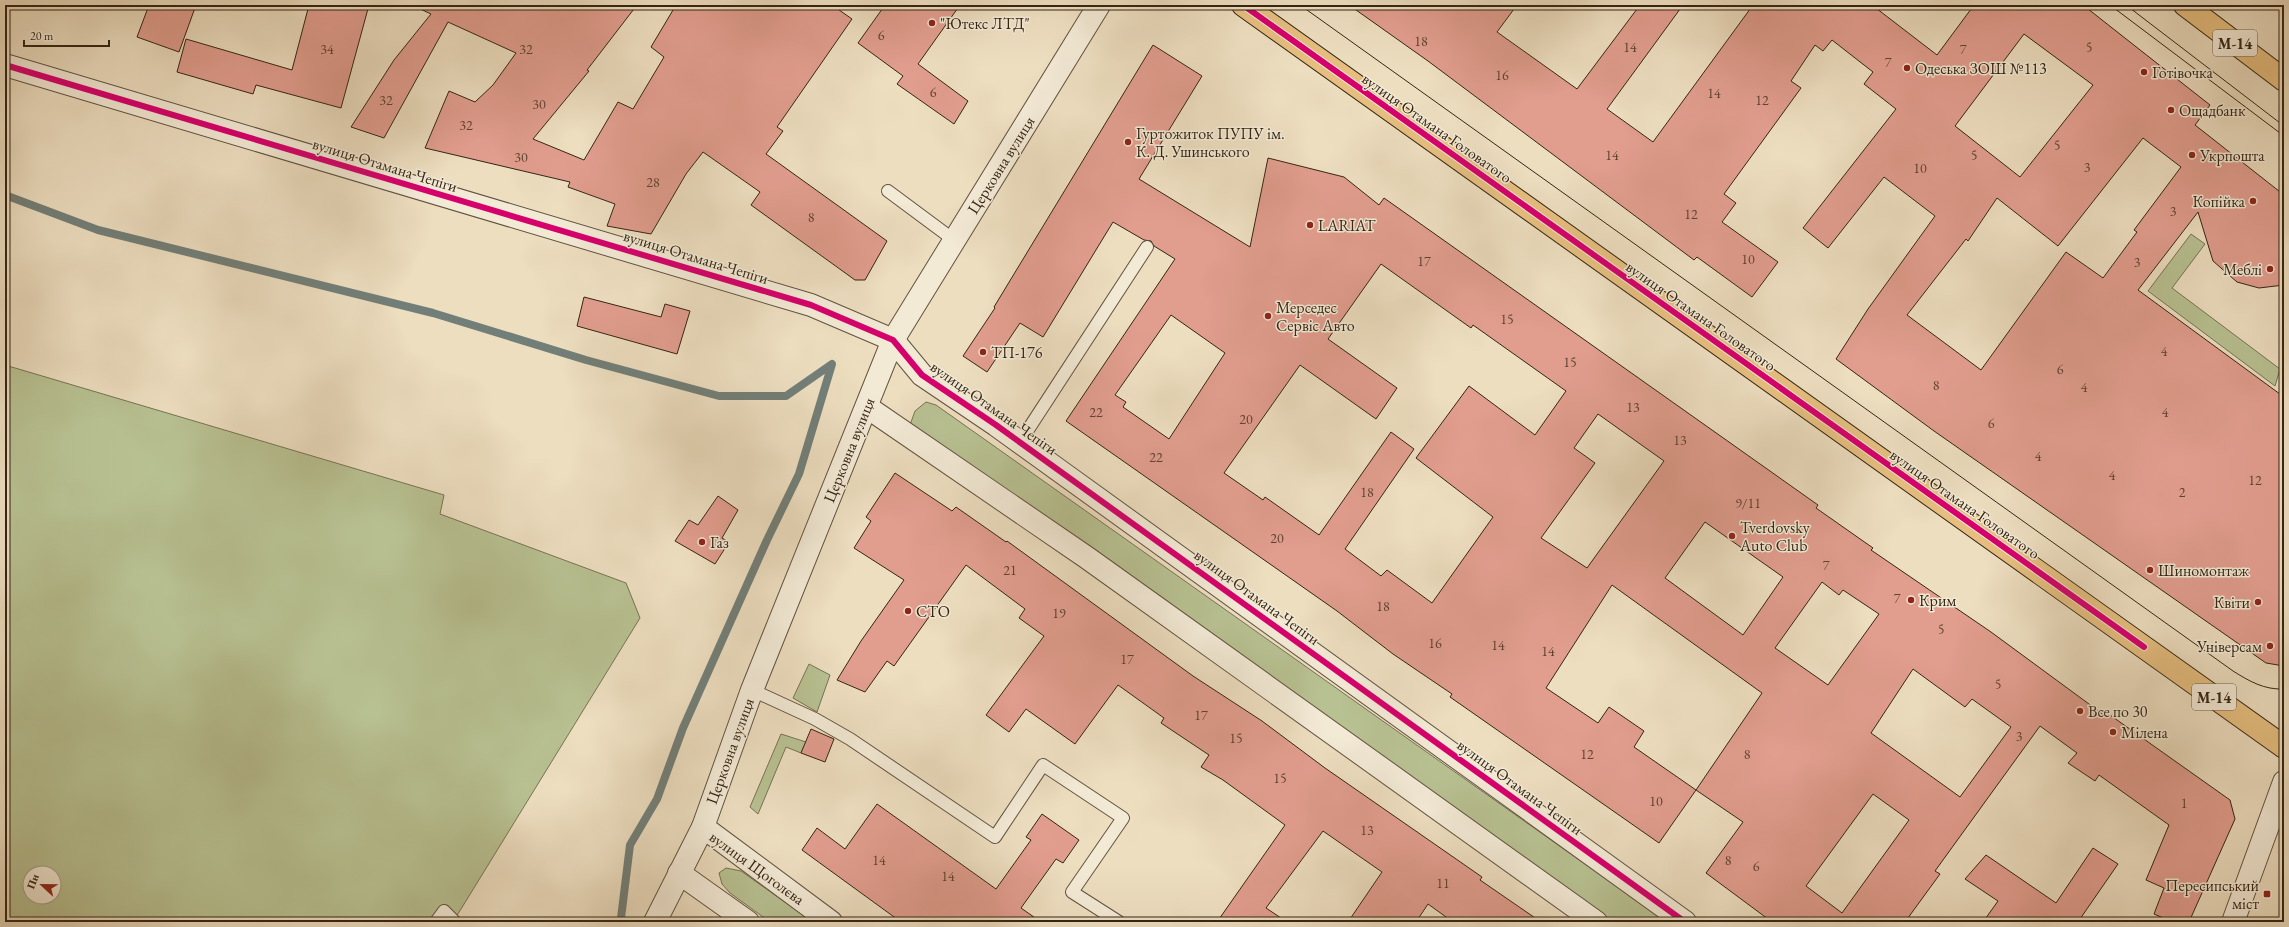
<svg xmlns="http://www.w3.org/2000/svg" width="2289" height="927" font-family="'EB Garamond',serif">
	<style>
		.green { fill: #b8c192; stroke: #767353; fill-rule: evenodd }
		.lines { fill: none; stroke-linecap: round; stroke-linejoin: round }
		.stream { stroke: #727f78; stroke-width: 8 }
		.building { fill: #e19d8e; stroke: #342514; fill-rule: evenodd }
		.service-casing { stroke: #62533f; stroke-width: 14 }
		.minor-casing { stroke: #62533f; stroke-width: 24 }
		.tertiary-casing { stroke: #62533f; stroke-width: 24 }
		.primary-casing { stroke: #342514; stroke-width: 24 }
		.service { stroke: #f3ead6; stroke-width: 12 }
		.minor { stroke: #f3ead6; stroke-width: 22 }
		.tertiary { stroke: #f3ead6; stroke-width: 22 }
		.primary { stroke: #e6bf80; stroke-width: 22 }
		.tram { stroke: #342514; stroke-width: 1 }
		.cycleway-casing { stroke: #f3ead6; stroke-width: 8 }
		.cycleway { stroke: #d6006c; stroke-width: 6 }
		.poi-dot { fill: #8f2418; stroke: #f3ead6; stroke-width: 1.5 }
		.labels { text-anchor: middle; dominant-baseline: central; stroke-width: 3; stroke-linejoin: round; paint-order: stroke }
		.number-label { font-size: 14px; fill: #5f4332 }
		.shield { fill: #f3ead6; stroke: #6d604e; stroke-width: 1 }
		.shield-label { font-size: 15px; font-weight: bold; fill: #342514 }
		.poi-label { font-size: 16px; fill: #342514; stroke: #f3ead6; text-anchor: start }
		.street-label { font-size: 16px; fill: #342514; stroke: #f3ead6 }
	</style>
	<rect width="100%" height="100%" fill="#eddec0"/>
	<filter id="stains"><feTurbulence type="fractalNoise" baseFrequency=".005" numOctaves="4"/><feColorMatrix values="0 0 0 0 .2 0 0 0 0 .09 0 0 0 0 .02 0 0 0 .5 -.17"/></filter>
	<radialGradient id="worn" r=".72"><stop offset=".6" stop-color="#630" stop-opacity="0"/><stop offset="1" stop-color="#630" stop-opacity=".3"/></radialGradient>
	<g class="green">
		<polygon points="2191,234 2205,244 2172,288 2280,369 2275,386 2148,291"/>
		<path d="M5,365L444,495L440,514L626,583L640,618L453,922H5ZM30,873H54V897H30Z"/>
		<polygon points="926,402 936,405 1667,922 1610,922 910,425 915,411"/>
		<polygon points="809,664 830,675 817,712 793,698"/>
		<polygon points="781,734 806,742 801,753 786,747 758,814 750,807"/>
		<polygon points="726,868 741,871 813,922 770,922 730,893 722,884 719,873"/>
	</g>
	<g class="lines">
		<polyline class="stream" points="5,195 98,230 433,313 586,360 719,396 786,396 832,364 799,474 767,540 683,728 657,799 630,845 621,918 619,922"/>
	</g>
	<g class="building">
		<polygon points="149,5 196,5 179,52 137,37"/>
		<polygon points="309,5 369,5 341,108 256,85 253,94 177,72 186,39 292,70"/>
		<polygon points="412,5 637,5 587,70 589,71 533,139 584,160 618,102 633,109 664,57 651,47 676,5 832,5 852,19 777,127 783,131 766,154 887,241 865,280 855,280 751,205 760,192 703,152 686,174 651,234 607,226 615,204 568,187 570,182 425,148 449,91 475,102 493,85 516,53 448,22 384,138 351,127 394,60 431,14"/>
		<polygon points="885,5 960,5 918,64 968,101 954,124 897,84 903,76 858,43"/>
		<path d="M1349,5H1517L1497,32L1577,89L1640,5H1683L1607,109L1653,142L1753,5H1872L1937,55L1974,5H2083L2210,105L2195,125L2284,195V285L2259,288L2237,282L2213,261L2198,212L2138,290L2284,397V666L2266,663L1934,431L1836,359L1868,309L1935,216L1884,177L1828,248L1803,228L1896,109L1864,84L1873,72L1832,40L1823,51L1815,45L1791,81L1801,88L1724,194L1736,203L1722,222L1778,262L1752,297L1697,257L1694,260L1428,61ZM2024,34L2093,85L2020,177L1955,126ZM2143,138L2181,167L2134,230L2137,232L2103,278L2066,252L1981,370L1907,315L1966,239L1968,241L1997,198L2058,246Z"/>
		<path d="M1153,45L1202,76L1139,179L1250,247L1268,158L1344,177L1379,205L1384,198L1818,505L1816,508L1873,548L1871,550L1991,632L2108,718L2110,715L2230,800L2235,819L2189,922H2173L2154,914L2164,888L2146,880L2169,825L2099,775L2095,781L2068,763L2077,753L2040,726L1935,871L1940,874L1905,922H1772L1706,873L1743,822L1696,790L1659,843L1450,697L1452,694L1393,654L1337,611L1066,421L1175,259L1154,246L1151,241L1144,240L1113,222L1043,337L1020,323L987,372L963,356L995,308L994,307ZM1381,264L1471,328L1473,325L1566,391L1535,435L1469,386L1416,458L1493,517L1432,603L1387,570L1381,576L1345,549L1414,449L1391,432L1319,535L1265,497L1263,500L1224,473L1300,365L1376,419L1397,388L1328,339ZM1171,315L1225,353L1169,439L1123,407L1126,402L1115,395ZM1598,414L1664,461L1587,568L1541,538L1595,463L1574,448ZM1705,522L1783,577L1743,635L1665,578ZM1822,582L1839,595L1843,590L1879,614L1828,685L1775,648ZM1612,585L1762,693L1696,790L1634,747L1644,731L1609,707L1598,723L1546,688ZM1913,669L1965,707L1972,699L2011,727L1960,797L1871,733ZM1873,794L1909,820L1842,913L1806,886Z"/>
		<polygon points="584,297 661,317 665,304 690,311 677,354 577,326"/>
		<polygon points="895,473 952,511 956,507 1006,542 1007,541 1193,676 1262,721 1325,768 1482,877 1480,880 1541,922 1453,922 1428,904 1416,922 1348,922 1382,872 1323,831 1266,908 1287,922 1217,922 1285,825 1223,780 1201,767 1209,755 1161,723 1164,718 1118,685 1075,744 1026,709 1009,732 986,715 1044,636 1019,618 1025,609 966,565 894,666 887,661 865,692 837,680 861,641 904,580 854,548 871,521 866,517"/>
		<polygon points="718,496 738,510 722,538 729,542 715,564 675,541 689,520 698,525"/>
		<polygon points="811,729 834,739 825,762 801,753"/>
		<polygon points="877,804 996,889 1031,840 1026,837 1042,814 1079,840 1063,863 1056,859 1021,908 1041,922 901,922 802,850 817,828 845,849"/>
		<polygon points="2093,848 2118,864 2080,919 2084,922 1983,922 1998,901 1965,879 1986,855 2056,903"/>
	</g>
	<g class="lines">
		<g class="service-casing">
			<g id="service">
				<polyline points="888,191 954,240"/>
				<polyline points="1020,442 1147,247"/>
				<polyline points="752,690 815,719 850,739 995,837 1043,765 1123,818 1072,892 1119,922"/>
				<polyline points="436,922 444,911 455,922"/>
			</g>
		</g>
		<g class="minor-casing">
			<g id="minor">
				<polyline points="5,65 811,305 893,340 922,375 996,425 1685,922"/>
				<polyline points="867,407 1086,557 1596,922"/>
				<polyline points="703,827 831,922"/>
				<polyline points="679,873 748,922"/>
				<polyline points="655,922 703,827 752,690 893,340 1099,5"/>
			</g>
		</g>
		<g class="tertiary-casing">
			<polyline id="tertiary" points="2233,922 2284,782"/>
		</g>
		<g class="primary-casing">
			<g id="primary">
				<polyline points="1243,5 2284,747"/>
				<polyline points="2185,5 2284,80"/>
			</g>
		</g>
		<use href="#service" class="service"/>
		<use href="#minor" class="minor"/>
		<use href="#tertiary" class="tertiary"/>
		<use href="#primary" class="primary"/>
		<g class="tram">
			<path d="M1300,5L2233,671C2249,681 2264,690 2284,689"/>
			<polyline points="2110,5 2284,136"/>
			<polyline points="2126,5 2284,126"/>
		</g>
		<g class="cycleway-casing">
			<g id="cycleway">
				<polyline points="1243,5 2144,647"/>
				<polyline points="5,65 811,305 893,340 922,375 996,425 1685,922"/>
			</g>
		</g>
		<use href="#cycleway" class="cycleway"/>
	</g>
	<g class="poi-dot">
		<circle cx="932" cy="23" r="4"/>
		<circle cx="1907" cy="68" r="4"/>
		<circle cx="2144" cy="72" r="4"/>
		<circle cx="2171" cy="110" r="4"/>
		<circle cx="1128" cy="142" r="4"/>
		<circle cx="2192" cy="155" r="4"/>
		<circle cx="2253" cy="201" r="4"/>
		<circle cx="1310" cy="225" r="4"/>
		<circle cx="2270" cy="269" r="4"/>
		<circle cx="1268" cy="316" r="4"/>
		<circle cx="983" cy="352" r="4"/>
		<circle cx="1732" cy="536" r="4"/>
		<circle cx="702" cy="542" r="4"/>
		<circle cx="2150" cy="570" r="4"/>
		<circle cx="1911" cy="600" r="4"/>
		<circle cx="2258" cy="602" r="4"/>
		<circle cx="908" cy="611" r="4"/>
		<circle cx="2270" cy="646" r="4"/>
		<circle cx="2080" cy="711" r="4"/>
		<circle cx="2113" cy="732" r="4"/>
		<rect x="2263" y="890" width="8" height="8" rx="2"/>
	</g>
	<g class="labels">
		<g class="number-label">
			<text x="881" y="35">6</text>
			<text x="1421" y="41">18</text>
			<text x="1630" y="47">14</text>
			<text x="2089" y="47">5</text>
			<text x="327" y="49">34</text>
			<text x="526" y="49">32</text>
			<text x="1963" y="49">7</text>
			<text x="1888" y="62">7</text>
			<text x="1502" y="75">16</text>
			<text x="933" y="92">6</text>
			<text x="1714" y="93">14</text>
			<text x="386" y="100">32</text>
			<text x="1762" y="100">12</text>
			<text x="539" y="104">30</text>
			<text x="466" y="125">32</text>
			<text x="2057" y="145">5</text>
			<text x="1612" y="155">14</text>
			<text x="1974" y="155">5</text>
			<text x="521" y="157">30</text>
			<text x="2087" y="167">3</text>
			<text x="1920" y="168">10</text>
			<text x="653" y="182">28</text>
			<text x="2173" y="211">3</text>
			<text x="1691" y="214">12</text>
			<text x="811" y="217">8</text>
			<text x="1748" y="259">10</text>
			<text x="1424" y="261">17</text>
			<text x="2137" y="262">3</text>
			<text x="1507" y="319">15</text>
			<text x="2164" y="351">4</text>
			<text x="1570" y="362">15</text>
			<text x="2060" y="369">6</text>
			<text x="1936" y="385">8</text>
			<text x="2084" y="387">4</text>
			<text x="1633" y="407">13</text>
			<text x="1096" y="412">22</text>
			<text x="2165" y="412">4</text>
			<text x="1246" y="419">20</text>
			<text x="1991" y="423">6</text>
			<text x="1680" y="440">13</text>
			<text x="2038" y="456">4</text>
			<text x="1156" y="457">22</text>
			<text x="2112" y="475">4</text>
			<text x="2255" y="480">12</text>
			<text x="1367" y="492">18</text>
			<text x="2182" y="492">2</text>
			<text x="1748" y="503">9/11</text>
			<text x="1277" y="538">20</text>
			<text x="1826" y="565">7</text>
			<text x="1010" y="570">21</text>
			<text x="1897" y="598">7</text>
			<text x="1383" y="606">18</text>
			<text x="1059" y="613">19</text>
			<text x="1941" y="629">5</text>
			<text x="1435" y="643">16</text>
			<text x="1498" y="645">14</text>
			<text x="1548" y="651">14</text>
			<text x="1127" y="659">17</text>
			<text x="1998" y="684">5</text>
			<text x="1201" y="715">17</text>
			<text x="2019" y="736">3</text>
			<text x="1236" y="738">15</text>
			<text x="1587" y="754">12</text>
			<text x="1747" y="754">8</text>
			<text x="1280" y="778">15</text>
			<text x="1656" y="801">10</text>
			<text x="2184" y="803">1</text>
			<text x="1367" y="830">13</text>
			<text x="879" y="860">14</text>
			<text x="1728" y="860">8</text>
			<text x="1756" y="866">6</text>
			<text x="948" y="876">14</text>
			<text x="1443" y="883">11</text>
		</g>
		<g class="shield">
			<rect x="2213" y="30" width="44" height="26" rx="3"/>
			<rect x="2192" y="684" width="44" height="26" rx="3"/>
		</g>
		<g class="shield-label">
			<text x="2235" y="43">М-14</text>
			<text x="2214" y="697">М-14</text>
		</g>
		<g class="poi-label">
			<text x="940" y="23">"Ютекс ЛТД"</text>
			<text x="1915" y="68">Одеська ЗОШ №113</text>
			<text x="2152" y="72">Готівочка</text>
			<text x="2179" y="110">Ощадбанк</text>
			<text x="1136" y="133">Гуртожиток ПУПУ ім.<tspan x="1136" dy="18">К. Д. Ушинського</tspan></text>
			<text x="2200" y="155">Укрпошта</text>
			<text x="2245" y="201" text-anchor="end">Копійка</text>
			<text x="1318" y="225">LARIAT</text>
			<text x="2262" y="269" text-anchor="end">Меблі</text>
			<text x="1276" y="307">Мерседес<tspan x="1276" dy="18">Сервіс Авто</tspan></text>
			<text x="991" y="352">ТП-176</text>
			<text x="1740" y="527">Tverdovsky<tspan x="1740" dy="18">Auto Club</tspan></text>
			<text x="710" y="542">Газ</text>
			<text x="2158" y="570">Шиномонтаж</text>
			<text x="1919" y="600">Крим</text>
			<text x="2250" y="602" text-anchor="end">Квіти</text>
			<text x="916" y="611">СТО</text>
			<text x="2262" y="646" text-anchor="end">Унiверсам</text>
			<text x="2088" y="711">Все по 30</text>
			<text x="2121" y="732">Мілена</text>
			<text x="2259" y="885" text-anchor="end">Пересипський<tspan x="2259" dy="18">міст</tspan></text>
		</g>
		<g class="street-label">
			<text transform="translate(1437 128) rotate(35)">вулиця Отамана Головатого</text>
			<text transform="translate(385 165) rotate(17)">вулиця Отамана Чепіги</text>
			<text transform="translate(1001 165) rotate(-58)">Церковна вулиця</text>
			<text transform="translate(696 257) rotate(17)">вулиця Отамана Чепіги</text>
			<text transform="translate(1701 316) rotate(35)">вулиця Отамана Головатого</text>
			<text transform="translate(994 408) rotate(35)">вулиця Отамана Чепіги</text>
			<text transform="translate(849 450) rotate(-68)">Церковна вулиця</text>
			<text transform="translate(1965 504) rotate(35)">вулиця Отамана Головатого</text>
			<text transform="translate(1257 597) rotate(36)">вулиця Отамана Чепіги</text>
			<text transform="translate(730 751) rotate(-70)">Церковна вулиця</text>
			<text transform="translate(1520 787) rotate(36)">вулиця Отамана Чепіги</text>
			<text transform="translate(757 868) rotate(36)">вулиця Щоголєва</text>
		</g>
	</g>
	<rect width="2289" height="927" fill="none" stroke="#eddec0" stroke-width="20"/>
	<rect x="6" y="6" width="2277" height="915" fill="none" stroke="#342514" stroke-width="2"/>
	<rect x="10" y="10" width="2269" height="907" fill="none" stroke="#342514"/>
	<g transform="translate(42 885) rotate(292)"><circle r="19" fill="#f3ead6" stroke="#a79b88"/>
	<path d="M0-3L7 15L0 10L-7 15Z" fill="#8f2418"/>
	<text y="-6" font-size="11" font-weight="bold" text-anchor="middle" fill="#342514">Пн</text>
	</g>
	<path d="M24 40v6h85v-6" fill="none" stroke="#342514" stroke-width="2"/>
	<text x="30" y="40" font-size="12" fill="#342514" stroke="#f3ead6" stroke-width="3" paint-order="stroke">20 m</text>
	<rect width="100%" height="100%" filter="url(#stains)"/>
	<rect width="100%" height="100%" fill="url(#worn)"/>
</svg>
